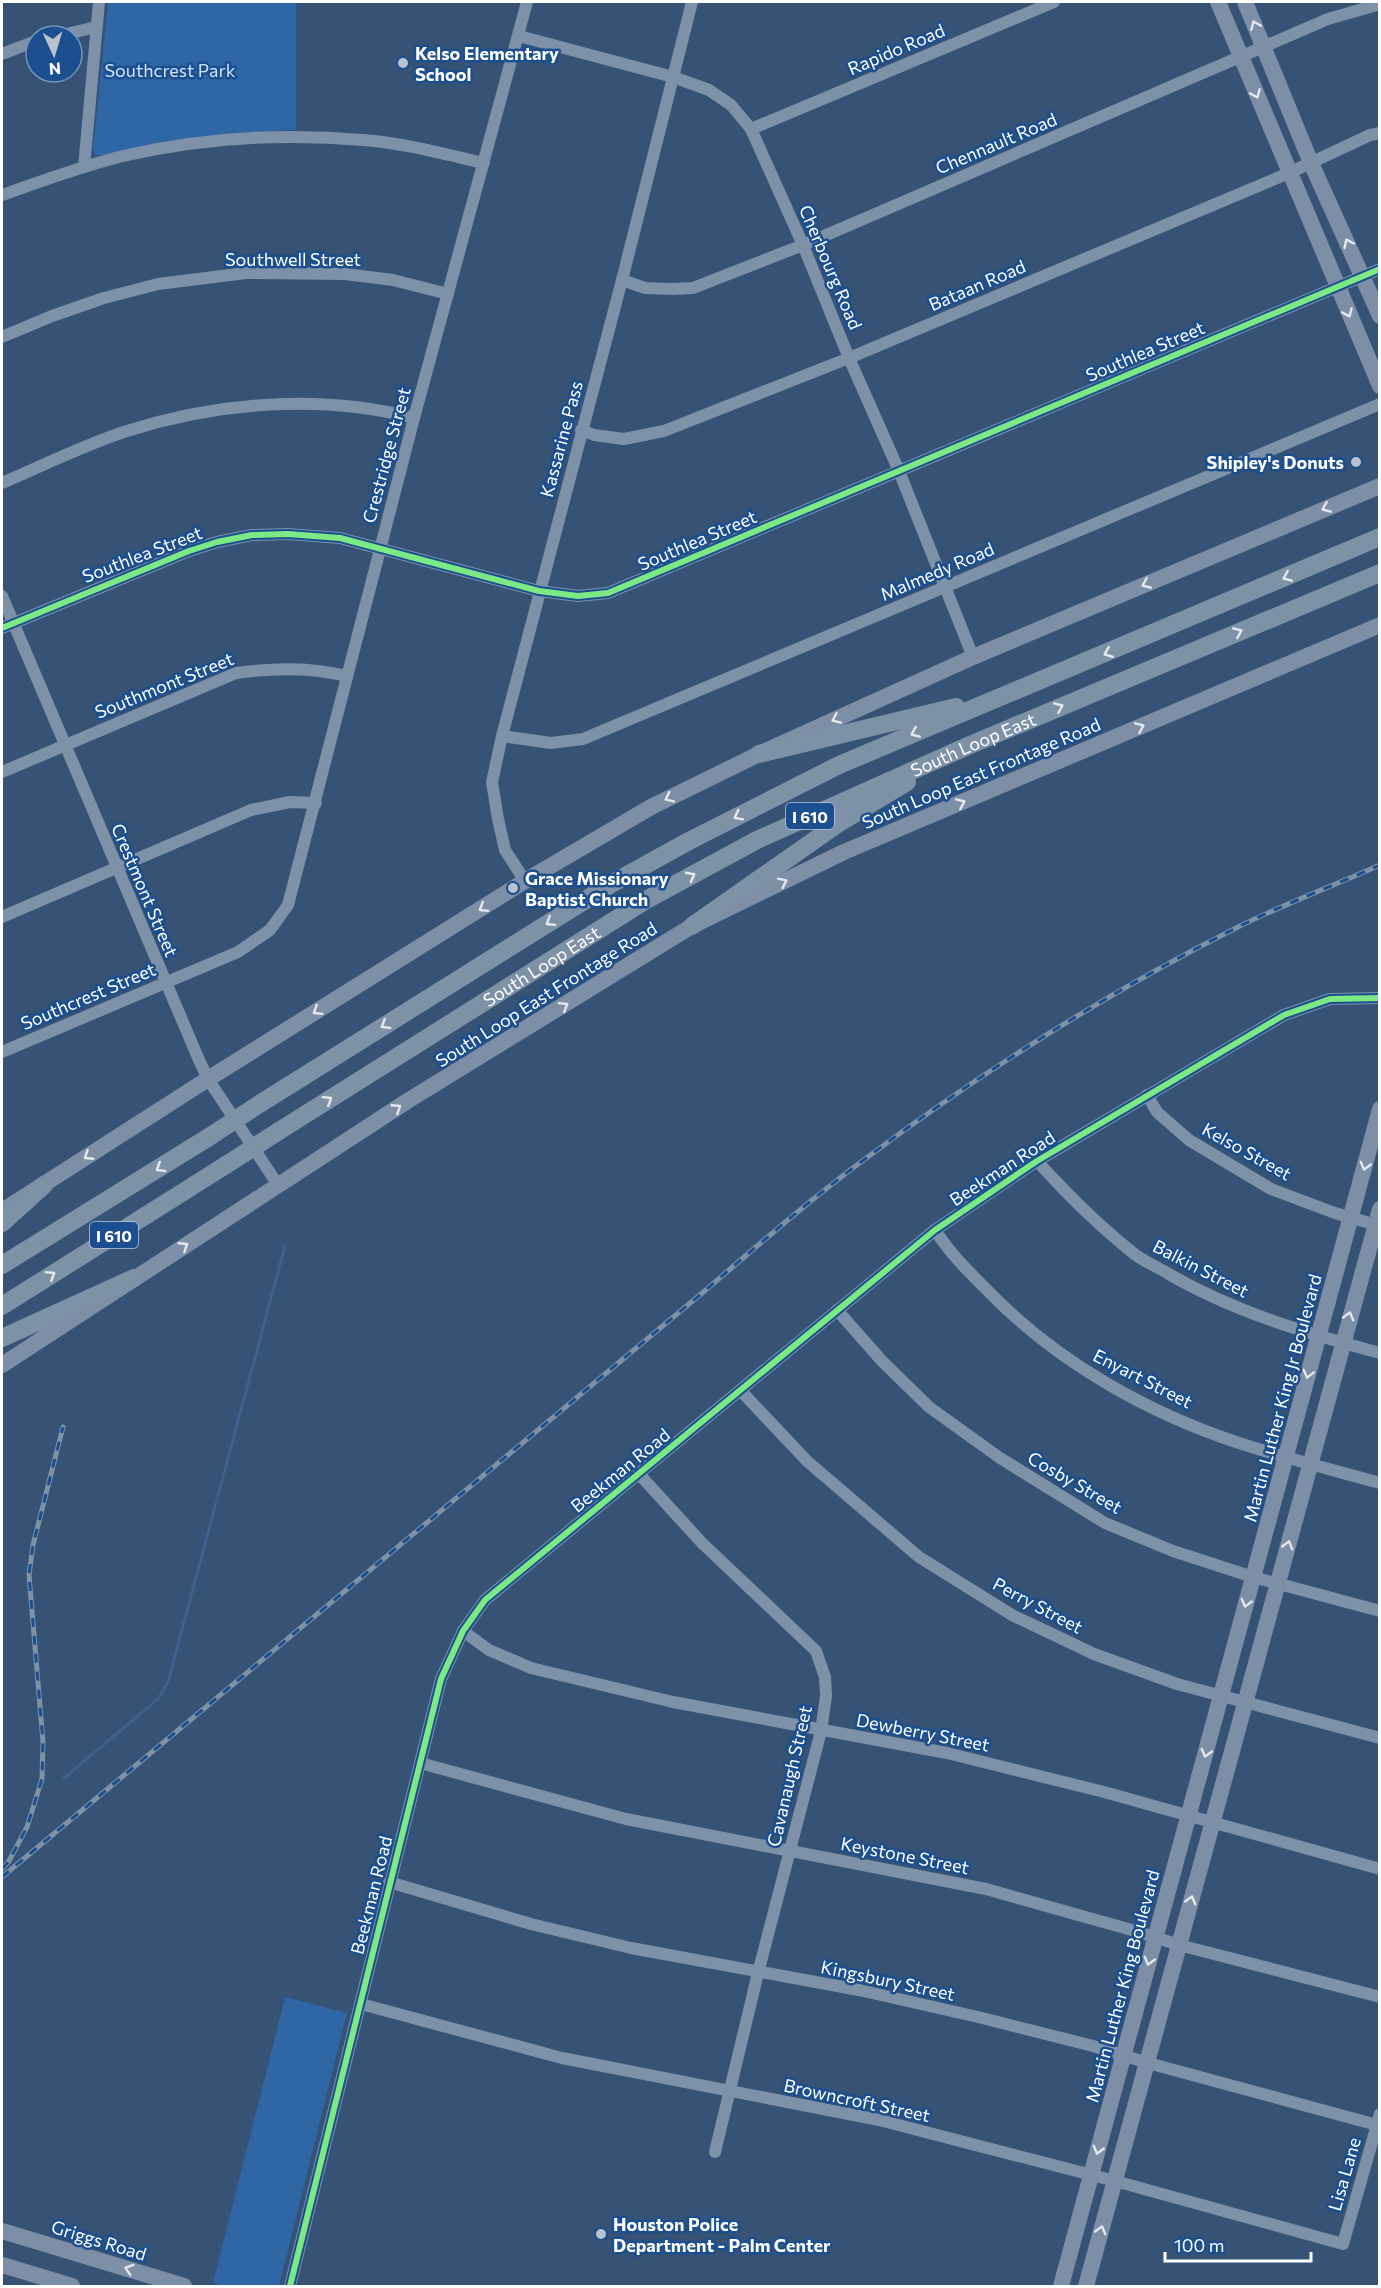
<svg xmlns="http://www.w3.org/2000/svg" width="1381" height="2288" font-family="Commissioner,sans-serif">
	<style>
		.park { fill: #2f66a5 }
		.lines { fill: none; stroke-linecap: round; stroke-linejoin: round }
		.stream { stroke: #3b618d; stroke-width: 3 }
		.minor { stroke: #7d92a8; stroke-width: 12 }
		.major { stroke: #7d8ea7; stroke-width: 16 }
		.highway { stroke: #7e92a7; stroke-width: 18 }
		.rail-casing { stroke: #7e92a7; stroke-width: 5 }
		.rail { stroke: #1b4f8f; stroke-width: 3; stroke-dasharray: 9; stroke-linecap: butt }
		.highway-bridge { stroke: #7e92a7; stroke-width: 18 }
		.cycleway-casing { stroke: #1b4f8f; stroke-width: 10 }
		.cycleway { stroke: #7ce984; stroke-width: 6 }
		.oneway { stroke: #e5e8ed }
		.oneway2 { stroke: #e5e9ed }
		.poi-dot { fill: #b9c2ce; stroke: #1b4f8f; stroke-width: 2 }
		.labels { text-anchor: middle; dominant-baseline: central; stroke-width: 5; stroke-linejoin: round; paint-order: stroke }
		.shield { fill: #1b4f8f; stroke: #bbcadd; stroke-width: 1.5 }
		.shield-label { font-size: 16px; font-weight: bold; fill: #fff }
		.street-label { font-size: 18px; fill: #fff; stroke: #1b4f8f }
		.poi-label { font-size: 18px; font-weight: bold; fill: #fff; stroke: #1b4f8f; text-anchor: start }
		.park-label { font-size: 18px; fill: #cfe3fa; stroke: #1b4f8f }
	</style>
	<rect width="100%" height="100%" fill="#365274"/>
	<g class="park">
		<path d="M108,2H296V130C230,132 166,140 103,155H95L93,149Z"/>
		<polygon points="285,1997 347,2013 279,2286 225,2286 213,2283"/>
	</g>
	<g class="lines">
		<polyline class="stream" points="64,1778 158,1699 168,1682 285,1246"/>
		<g class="minor">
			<polyline points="58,36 96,27"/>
			<polyline points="519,36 673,77 709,90 731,105 751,129 803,245 849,358 899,471 973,657"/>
			<polyline points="2,54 36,41"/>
			<polyline points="751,129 1054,2"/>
			<polyline points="84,167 99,2"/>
			<path d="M2,195C42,181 82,166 123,156C201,138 283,133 363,140C404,143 444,154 484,163"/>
			<polyline points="622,280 645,288 672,289 693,288 803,245 1328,19 1380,4"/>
			<polyline points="2,337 52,316 104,298 158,284 246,273 345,274 393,280 448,294"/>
			<polyline points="581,430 594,435 624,439 664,431 849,358 1289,173 1370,135 1380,133"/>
			<path d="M2,483C42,466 86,444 127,431C219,402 321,394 414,418"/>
			<polyline points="2,596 199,1060 208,1079 278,1185"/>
			<polyline points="2,628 189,551 217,542 252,535 288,534 340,538 539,591 578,596 608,593 1380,269"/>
			<polyline points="502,736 551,743 583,739 1380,404"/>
			<path d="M2,772L236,673C275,668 308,667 347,676"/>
			<polyline points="525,881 505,850 498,819 492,782 502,736 622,280 692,2"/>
			<polyline points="2,917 251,810 290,802 316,803"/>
			<polyline points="2,1052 238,952 270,930 288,905 414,418 527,2"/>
			<polyline points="1147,1095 1157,1112 1189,1140 1271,1189 1335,1213 1380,1226"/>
			<path d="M1037,1161C1066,1193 1098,1225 1132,1252C1142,1261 1156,1266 1167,1273C1234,1312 1306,1333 1380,1353"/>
			<path d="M935,1230C951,1255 971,1274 992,1295C1059,1363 1148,1413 1239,1443C1285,1458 1333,1470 1380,1483"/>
			<polyline points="837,1310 881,1360 929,1407 1000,1458 1105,1523 1173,1551 1253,1577 1380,1611"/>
			<polyline points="741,1391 807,1461 919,1557 1012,1615 1094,1654 1177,1684 1380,1738"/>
			<polyline points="639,1474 702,1543 816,1651 825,1677 826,1696 821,1731 758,1973 715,2152"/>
			<polyline points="463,1631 489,1650 531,1668 673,1702 947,1753 1104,1792 1380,1869"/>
			<polyline points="420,1763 626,1819 986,1889 1139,1932 1179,1945 1380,1997"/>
			<polyline points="389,1882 531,1924 631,1948 859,1990 978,2017 1093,2046 1148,2063 1377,2125"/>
			<polyline points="361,2004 562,2058 879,2120 1115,2181 1343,2244 1380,2114"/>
			<polyline points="290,2286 441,1679 463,1631 485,1600 935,1230 1037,1161 1284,1015 1330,999 1380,998"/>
		</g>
		<g class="major">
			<polyline points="1218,2 1380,386"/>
			<polyline points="1245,2 1311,163 1380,316"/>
			<polyline points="2,1211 208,1079 525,881 651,807 759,754 973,657 1380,486"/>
			<polyline points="2,1365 409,1100 692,926 844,852 1380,625"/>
			<polyline points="2,2231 184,2286"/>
			<polyline points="2,2265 72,2286"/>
			<polyline points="1061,2286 1380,1109"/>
			<polyline points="1086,2286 1380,1209"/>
		</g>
		<g class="highway">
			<polyline points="759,754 956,707"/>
			<polyline points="692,926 839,823 907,782"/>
			<polyline points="261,1103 611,884 689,841 839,765 1380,537"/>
			<path id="s1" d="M279,1131L648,899L757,840L970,745L1380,573"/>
			<polyline points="2,1223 44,1185"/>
			<polyline points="2,1265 209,1137"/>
			<polyline points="2,1306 226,1165"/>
			<polyline points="2,1338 134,1278"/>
		</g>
		<g class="rail-casing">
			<g id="rail">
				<polyline points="2,1869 9,1861 27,1827 42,1779 43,1742 29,1575 33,1545 63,1427"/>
				<path d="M2,1877L701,1294C755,1248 808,1201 865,1159C983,1071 1107,993 1238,927C1284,904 1333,886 1380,865"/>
			</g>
		</g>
		<use href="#rail" class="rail"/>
		<g class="highway-bridge">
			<polyline points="209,1137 261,1103"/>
			<polyline points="226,1165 279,1131"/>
		</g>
		<g class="cycleway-casing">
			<g id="cycleway">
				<polyline points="2,628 189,551 217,542 252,535 288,534 340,538 539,591 578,596 608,593 1380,269"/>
				<polyline points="290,2286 441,1679 463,1631 485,1600 935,1230 1037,1161 1284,1015 1330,999 1380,998"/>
			</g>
		</g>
		<use href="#cycleway" class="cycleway"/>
	</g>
	<defs><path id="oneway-chevron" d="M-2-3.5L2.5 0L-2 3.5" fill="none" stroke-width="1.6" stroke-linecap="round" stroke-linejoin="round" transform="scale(1.5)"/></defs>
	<g class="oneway">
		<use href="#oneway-chevron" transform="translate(1255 25) rotate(-113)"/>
		<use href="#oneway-chevron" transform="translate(1256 94) rotate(67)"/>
		<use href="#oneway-chevron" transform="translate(1348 243) rotate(-115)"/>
		<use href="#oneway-chevron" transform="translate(1348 313) rotate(66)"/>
		<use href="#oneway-chevron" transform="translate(1326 508) rotate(157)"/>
		<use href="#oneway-chevron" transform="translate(1146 584) rotate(157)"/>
		<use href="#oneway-chevron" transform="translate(836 719) rotate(156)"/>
		<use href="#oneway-chevron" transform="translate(1140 727) rotate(-23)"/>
		<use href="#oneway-chevron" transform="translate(669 798) rotate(154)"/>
		<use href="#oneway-chevron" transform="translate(961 803) rotate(-23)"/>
		<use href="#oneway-chevron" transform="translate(783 882) rotate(-26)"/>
		<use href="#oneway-chevron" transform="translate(483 908) rotate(148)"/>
		<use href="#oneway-chevron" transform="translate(564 1006) rotate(-32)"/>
		<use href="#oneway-chevron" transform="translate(317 1011) rotate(148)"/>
		<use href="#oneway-chevron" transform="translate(397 1108) rotate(-33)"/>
		<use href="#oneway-chevron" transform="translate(88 1156) rotate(147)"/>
		<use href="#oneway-chevron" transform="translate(1365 1166) rotate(105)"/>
		<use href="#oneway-chevron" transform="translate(184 1246) rotate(-33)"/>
		<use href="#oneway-chevron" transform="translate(1349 1316) rotate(-74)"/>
		<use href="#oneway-chevron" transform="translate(1308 1374) rotate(104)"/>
		<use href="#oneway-chevron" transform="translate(1288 1545) rotate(-75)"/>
		<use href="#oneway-chevron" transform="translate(1246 1603) rotate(105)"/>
		<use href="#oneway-chevron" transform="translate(1206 1753) rotate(105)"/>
		<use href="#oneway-chevron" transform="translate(1191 1900) rotate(-75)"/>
		<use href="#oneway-chevron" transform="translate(1149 1961) rotate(105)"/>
		<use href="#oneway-chevron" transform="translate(1098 2150) rotate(105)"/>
		<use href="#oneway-chevron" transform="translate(1101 2230) rotate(-75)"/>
		<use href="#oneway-chevron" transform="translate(129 2269) rotate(-163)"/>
	</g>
	<g class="oneway2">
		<use href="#oneway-chevron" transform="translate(1287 577) rotate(157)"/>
		<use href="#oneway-chevron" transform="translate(1238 632) rotate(-23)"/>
		<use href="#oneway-chevron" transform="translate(1108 653) rotate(158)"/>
		<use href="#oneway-chevron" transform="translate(1059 707) rotate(-23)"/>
		<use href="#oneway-chevron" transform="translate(915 733) rotate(157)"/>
		<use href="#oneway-chevron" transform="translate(738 816) rotate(153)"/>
		<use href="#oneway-chevron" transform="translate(691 876) rotate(-28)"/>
		<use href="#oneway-chevron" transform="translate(550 922) rotate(148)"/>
		<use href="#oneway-chevron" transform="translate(385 1025) rotate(148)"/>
		<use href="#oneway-chevron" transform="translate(328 1100) rotate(-32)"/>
		<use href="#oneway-chevron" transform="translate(160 1168) rotate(148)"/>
		<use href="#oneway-chevron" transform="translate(51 1275) rotate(-32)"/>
	</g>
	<g class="poi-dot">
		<circle cx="403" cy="63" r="6"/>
		<circle cx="1356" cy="462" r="6"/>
		<circle cx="513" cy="888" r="6"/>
		<circle cx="601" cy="2234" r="6"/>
	</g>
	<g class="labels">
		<g class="shield">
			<rect x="786" y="803" width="48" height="26" rx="4.5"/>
			<rect x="90" y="1222" width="48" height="26" rx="4.5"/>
		</g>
		<g class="shield-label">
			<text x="810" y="816">I 610</text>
			<text x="114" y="1235">I 610</text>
		</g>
		<g class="street-label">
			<text transform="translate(896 49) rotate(-23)">Rapido Road</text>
			<text transform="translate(996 143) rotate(-23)">Chennault Road</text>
			<text x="293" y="259">Southwell Street</text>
			<text transform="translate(831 267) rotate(67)">Cherbourg Road</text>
			<text transform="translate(977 285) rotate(-23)">Bataan Road</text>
			<text transform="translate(1145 351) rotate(-23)">Southlea Street</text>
			<text transform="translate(561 439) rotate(-75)">Kassarine Pass</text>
			<text transform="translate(386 455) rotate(-75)">Crestridge Street</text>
			<text transform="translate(697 540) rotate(-23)">Southlea Street</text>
			<text transform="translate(142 554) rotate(-21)">Southlea Street</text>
			<text transform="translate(937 571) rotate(-23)">Malmedy Road</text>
			<text transform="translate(164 685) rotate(-22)">Southmont Street</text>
			<text stroke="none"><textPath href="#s1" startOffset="796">South Loop East</textPath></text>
			<text transform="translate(981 773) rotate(-23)">South Loop East Frontage Road</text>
			<text transform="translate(145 890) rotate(67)">Crestmont Street</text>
			<text stroke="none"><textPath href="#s1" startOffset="310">South Loop East</textPath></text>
			<text transform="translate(546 994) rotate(-32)">South Loop East Frontage Road</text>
			<text transform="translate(88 996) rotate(-23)">Southcrest Street</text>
			<text transform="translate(1247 1151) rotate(29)">Kelso Street</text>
			<text transform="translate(1002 1168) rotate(-33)">Beekman Road</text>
			<text transform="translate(1201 1268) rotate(27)">Balkin Street</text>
			<text transform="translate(1143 1378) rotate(27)">Enyart Street</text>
			<text transform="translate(1282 1398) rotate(-75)">Martin Luther King Jr Boulevard</text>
			<text transform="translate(620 1470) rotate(-39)">Beekman Road</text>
			<text transform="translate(1075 1482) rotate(30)">Cosby Street</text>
			<text transform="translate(1038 1605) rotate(28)">Perry Street</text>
			<text transform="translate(923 1732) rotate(11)">Dewberry Street</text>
			<text transform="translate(789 1776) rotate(-77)">Cavanaugh Street</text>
			<text transform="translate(905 1855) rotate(11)">Keystone Street</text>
			<text transform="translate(371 1895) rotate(-76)">Beekman Road</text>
			<text transform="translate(888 1980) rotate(12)">Kingsbury Street</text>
			<text transform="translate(1122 1986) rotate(-75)">Martin Luther King Boulevard</text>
			<text transform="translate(857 2100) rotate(12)">Browncroft Street</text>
			<text transform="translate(1344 2174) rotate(-74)">Lisa Lane</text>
			<text transform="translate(99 2240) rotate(17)">Griggs Road</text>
		</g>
		<g class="poi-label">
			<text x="415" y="53">Kelso Elementary<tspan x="415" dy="21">School</tspan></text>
			<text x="1344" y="462" text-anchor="end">Shipley's Donuts</text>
			<text x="525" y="878">Grace Missionary<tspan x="525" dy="21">Baptist Church</tspan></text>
			<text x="613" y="2224">Houston Police<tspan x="613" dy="21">Department - Palm Center</tspan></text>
		</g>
		<g class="park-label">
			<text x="170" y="70">Southcrest Park</text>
		</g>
	</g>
	<rect width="1381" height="2288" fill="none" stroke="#ffffff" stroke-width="6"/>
	<g transform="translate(54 54) rotate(176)"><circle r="28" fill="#1b4f8f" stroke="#7695bc" stroke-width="1.5"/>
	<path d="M0-4.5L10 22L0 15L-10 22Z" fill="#b9c2ce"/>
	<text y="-9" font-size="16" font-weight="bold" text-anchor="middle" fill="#ffffff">N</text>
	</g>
	<path d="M1165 2252v9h146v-9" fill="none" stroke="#ffffff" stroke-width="3"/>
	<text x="1174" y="2252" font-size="18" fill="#ffffff" stroke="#1b4f8f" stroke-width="4.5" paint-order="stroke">100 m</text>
</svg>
